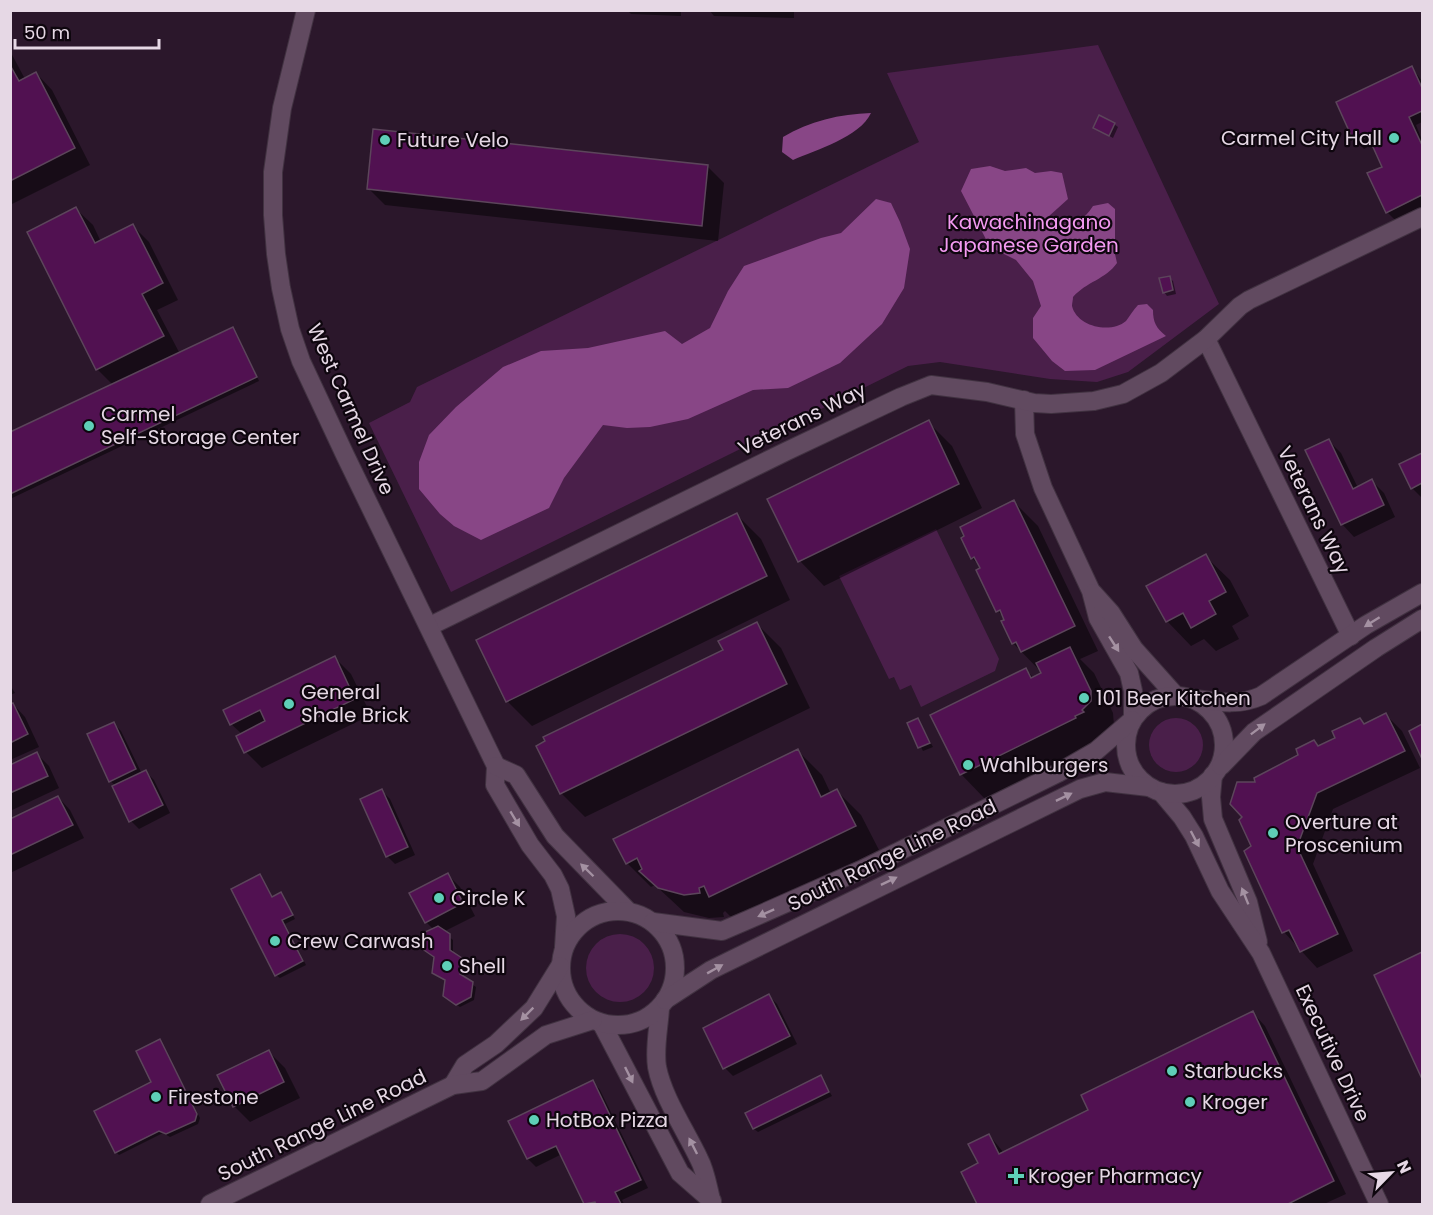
<svg xmlns="http://www.w3.org/2000/svg" width="1433" height="1215" font-family="Poppins,sans-serif">
	<style>
		.green { fill: #4a1f4a }
		.water { fill: #884686 }
		.shadow { fill: #0007 }
		.building { fill: #511151; stroke: #5c455b; stroke-width: 1.5 }
		.lines { fill: none; stroke-linecap: round; stroke-linejoin: round }
		.minor-casing { stroke: #413241; stroke-width: 20 }
		.tertiary-casing { stroke: #413241; stroke-width: 20 }
		.secondary-casing { stroke: #413241; stroke-width: 20 }
		.minor { stroke: #614a60; stroke-width: 18 }
		.tertiary { stroke: #614a60; stroke-width: 18 }
		.secondary { stroke: #614a60; stroke-width: 18 }
		.oneway { fill: #a491a2 }
		.poi-dot { fill: #5eceb7; stroke: #0e060e; stroke-width: 2 }
		.labels { text-anchor: middle; dominant-baseline: central; stroke-width: 4.5; stroke-linejoin: round; paint-order: stroke }
		.poi-label { font-size: 20px; fill: #e6d8e5; stroke: #0e060e; text-anchor: start }
		.park-label { font-size: 20px; fill: #f49af2; stroke: #0e060e }
		.street-label { font-size: 20px; fill: #e6d8e5; stroke: #0e060e }
	</style>
	<rect width="100%" height="100%" fill="#2b172b"/>
	<g class="green">
		<polygon points="1098,45 1219,304 1128,372 1097,382 1050,379 940,362 908,366 451,592 369,423 410,402 417,387 919,142 887,73"/>
		<polygon points="936,529 999,659 995,671 921,707 911,685 900,690 894,677 889,679 839,576"/>
		<circle cx="1176" cy="745" r="27"/>
		<circle cx="620" cy="968" r="34"/>
	</g>
	<g class="water">
		<path d="M871,113C860,137 816,150 793,160L782,152L783,137C809,121 840,114 871,113Z"/>
		<path d="M990,166L1005,171L1026,168L1035,173L1051,171L1062,173L1068,199L1048,217L1050,223C1072,227 1081,224 1093,206L1108,203L1115,209V254L1117,263C1106,279 1086,282 1073,297C1073,300 1072,303 1072,306C1077,327 1111,334 1126,321C1130,316 1133,310 1138,305L1147,304L1153,310C1153,322 1156,328 1166,336L1095,370L1065,371L1052,361L1033,338V318L1041,306L1033,281L1016,260L990,247L961,191L971,169Z"/>
		<polygon points="876,199 891,203 900,222 910,249 904,288 882,324 840,363 788,388 753,390 688,419 650,427 627,428 603,425 564,478 549,508 481,540 454,526 440,514 419,489 419,462 429,435 456,407 503,367 541,351 588,348 665,331 682,344 710,328 728,291 744,266 821,238 841,233"/>
	</g>
	<g class="shadow">
		<polygon points="627,10 681,10 681,16 631,14"/>
		<polygon points="709,10 794,10 794,18 714,16"/>
		<polygon points="10,51 25,79 36,73 52,90 90,165 10,205"/>
		<polygon points="1412,68 1422,81 1422,122 1416,125 1422,140 1422,207 1395,220 1387,212 1384,167 1373,144 1364,149 1356,141"/>
		<polygon points="1114,124 1118,127 1113,138 1095,128"/>
		<polygon points="708,167 724,183 718,241 385,205 369,189"/>
		<polygon points="76,209 93,225 101,242 133,226 149,242 178,300 157,310 180,354 233,329 236,332 259,381 10,499 10,434 113,385 97,369"/>
		<polygon points="1169,278 1173,281 1176,294 1167,296 1164,292"/>
		<polygon points="928,422 952,446 982,508 824,586 800,561 769,499"/>
		<polygon points="1329,441 1341,453 1358,488 1372,481 1384,493 1395,517 1354,537 1342,524"/>
		<polygon points="1422,454 1422,498 1412,488 1401,465"/>
		<polygon points="1014,502 1038,526 1098,651 1080,659 1094,673 1113,713 1114,726 1099,743 985,799 961,774 1026,670 1034,678 1043,674 1013,643 1005,619 998,611 982,569 972,558"/>
		<polygon points="737,515 761,539 790,600 532,726 507,701 478,641"/>
		<polygon points="1205,556 1230,580 1249,616 1232,626 1239,639 1216,651 1204,639 1191,646 1167,621"/>
		<polygon points="757,624 781,648 810,708 585,817 561,793"/>
		<polygon points="334,657 351,674 371,715 262,768 246,752 242,734 231,724"/>
		<polygon points="10,685 15,693 10,695"/>
		<polygon points="13,704 25,717 39,747 10,760 10,706"/>
		<polygon points="1386,715 1402,731 1420,768 1333,809 1313,864 1353,951 1317,968 1284,932 1253,846 1257,783 1300,756 1314,742 1320,747"/>
		<polygon points="918,720 933,747 923,751 909,724"/>
		<polygon points="113,723 121,731 142,774 146,772 154,780 170,813 139,829 131,821 116,786 110,781"/>
		<polygon points="798,751 822,775 831,794 837,791 861,815 879,850 735,921 725,911 723,913 724,917 709,918 684,912 655,885 651,887 627,863"/>
		<polygon points="37,754 49,766 59,788 10,811 10,766"/>
		<polygon points="382,791 390,799 415,855 395,864 387,856"/>
		<polygon points="58,797 70,810 84,838 10,873 10,820"/>
		<polygon points="448,875 460,887 475,916 443,932 453,940 453,954 465,963 463,978 476,987 474,1000 460,1007 448,999 446,981 434,973 435,957 434,930 426,922"/>
		<polygon points="259,876 273,898 281,894 284,898 295,919 285,924 306,965 280,978 276,975"/>
		<polygon points="1422,953 1422,1076 1376,975"/>
		<polygon points="769,996 777,1004 797,1044 733,1076 725,1068 705,1028"/>
		<polygon points="1253,1013 1265,1026 1346,1194 1324,1204 979,1204 963,1172 980,1164 989,1135 1004,1153 1090,1111"/>
		<polygon points="160,1040 200,1118 198,1124 170,1137 163,1133 119,1155 116,1152 153,1083"/>
		<polygon points="269,1052 285,1068 300,1098 250,1122 234,1106"/>
		<polygon points="821,1077 832,1096 758,1132 754,1129 747,1113"/>
		<polygon points="593,1082 600,1090 648,1188 622,1200 624,1204 586,1204 562,1154 536,1167 528,1159 510,1121"/>
	</g>
	<g class="building">
		<polygon points="10,65 19,81 36,72 75,148 10,181"/>
		<polygon points="1412,66 1422,88 1422,111 1409,117 1421,143 1422,142 1422,195 1386,213 1367,173 1382,167 1368,136 1354,142 1336,102"/>
		<polygon points="1099,115 1115,123 1109,136 1093,128"/>
		<polygon points="373,129 708,165 702,226 367,189"/>
		<polygon points="76,207 95,243 133,224 163,283 142,294 164,336 96,370 27,232"/>
		<polygon points="1170,276 1173,290 1163,293 1159,278"/>
		<polygon points="233,327 257,377 10,494 10,432"/>
		<polygon points="929,420 959,484 798,562 767,499"/>
		<polygon points="1329,439 1353,489 1372,479 1384,505 1341,525 1305,450"/>
		<polygon points="1422,453 1422,483 1411,489 1399,464"/>
		<polygon points="1014,500 1075,626 1021,652 1016,642 1012,644 1001,621 1004,620 1000,610 996,612 976,570 980,568 974,557 971,559 961,538 964,536 960,527"/>
		<polygon points="737,513 767,576 506,702 476,640"/>
		<polygon points="1206,554 1226,592 1209,601 1216,614 1191,628 1183,613 1166,622 1146,586"/>
		<polygon points="757,622 787,684 560,794 536,746 545,741 543,737 723,650 718,641"/>
		<polygon points="1070,647 1091,691 1091,701 1082,710 1084,712 1075,716 1076,718 960,775 930,715 1026,668 1031,678 1041,673 1036,663"/>
		<polygon points="335,656 355,699 244,753 236,736 265,721 260,710 230,725 223,710"/>
		<polygon points="13,703 28,734 10,743 10,704"/>
		<polygon points="1386,713 1405,751 1317,793 1297,847 1338,934 1300,952 1289,930 1282,933 1244,851 1251,846 1239,820 1242,817 1230,804 1237,782 1255,782 1254,778 1298,755 1296,749 1314,740 1318,746 1335,738 1332,731 1360,718 1364,724"/>
		<polygon points="918,718 930,743 918,748 907,723"/>
		<polygon points="114,722 136,769 109,782 87,734"/>
		<polygon points="1422,724 1422,759 1409,731"/>
		<polygon points="798,749 821,797 837,789 856,826 709,897 704,886 699,888 700,893 684,895 658,888 639,871 642,869 637,858 626,864 613,839"/>
		<polygon points="37,752 48,776 10,793 10,765"/>
		<polygon points="146,770 163,805 129,822 112,786"/>
		<polygon points="382,789 408,847 386,857 360,799"/>
		<polygon points="58,796 73,825 10,855 10,819"/>
		<polygon points="448,873 463,903 425,923 409,893"/>
		<polygon points="260,874 272,897 281,892 293,915 282,920 303,961 275,976 231,889"/>
		<polygon points="438,926 450,934 450,950 462,958 460,974 473,982 471,997 456,1005 443,996 445,980 432,973 434,957 421,948 423,933"/>
		<polygon points="1422,952 1422,1079 1374,975"/>
		<polygon points="769,994 790,1036 723,1069 703,1028"/>
		<polygon points="1253,1011 1334,1181 1288,1204 977,1204 961,1172 978,1163 968,1144 989,1134 999,1154 1088,1110 1081,1095"/>
		<polygon points="160,1039 197,1114 195,1121 166,1134 159,1131 115,1153 94,1111 151,1082 136,1051"/>
		<polygon points="269,1050 284,1082 233,1107 217,1075"/>
		<polygon points="821,1075 829,1092 753,1129 745,1113"/>
		<polygon points="593,1080 641,1180 615,1192 621,1204 596,1204 595,1202 584,1204 556,1146 527,1159 508,1121"/>
	</g>
	<g class="lines">
		<g class="minor-casing">
			<g id="minor">
				<polyline points="1206,339 1351,636"/>
				<polyline points="1024,400 1025,434 1043,488 1091,591 1098,618 1129,673 1133,691 1133,719"/>
				<polyline points="1093,593 1111,613 1134,649 1176,696"/>
				<polyline points="430,626 787,451 901,397 931,385 987,392 1034,403 1051,404 1094,401 1123,394 1161,373 1206,339 1240,306 1249,300 1422,217"/>
				<polyline points="1213,775 1211,797 1213,819 1248,902 1258,942"/>
				<polyline points="1161,792 1182,817 1194,836 1220,891 1261,953 1379,1204"/>
			</g>
		</g>
		<g class="tertiary-casing">
			<g id="tertiary">
				<polyline points="306,10 282,108 273,172 273,215 276,254 281,288 290,329 301,361 345,455 496,766 495,785 530,845 553,875 560,889 566,916 564,947"/>
				<polyline points="496,766 516,775 555,836 628,911"/>
				<path d="M660,1008C659,1027 654,1048 657,1067C663,1098 686,1131 699,1159C706,1172 708,1189 712,1203"/>
				<polyline points="602,1024 680,1173 712,1201"/>
			</g>
		</g>
		<g class="secondary-casing">
			<g id="secondary">
				<circle cx="1175" cy="745" r="49"/>
				<path d="M1195,699C1218,702 1239,706 1261,696L1366,625L1422,593"/>
				<polyline points="1221,766 1254,732 1376,648 1422,619"/>
				<circle cx="618" cy="968" r="57"/>
				<polyline points="653,922 722,931 750,919 861,870 1058,773 1096,751 1132,720"/>
				<polyline points="665,1000 711,970 1080,789 1105,782 1149,787"/>
				<polyline points="453,1085 465,1065 496,1044 534,1008 560,966"/>
				<polyline points="210,1204 453,1085 482,1081 546,1035 593,1020"/>
			</g>
		</g>
		<use href="#minor" class="minor"/>
		<use href="#tertiary" class="tertiary"/>
		<use href="#secondary" class="secondary"/>
	</g>
	<defs><path id="oneway-solid" d="M-6-.8H1V-3.2L6.5 0L1 3.2V.8H-6Z" transform="scale(1.5)"/></defs>
	<g class="oneway">
		<use href="#oneway-solid" transform="translate(1372 622) rotate(148)"/>
		<use href="#oneway-solid" transform="translate(1114 644) rotate(57)"/>
		<use href="#oneway-solid" transform="translate(1258 729) rotate(-37)"/>
		<use href="#oneway-solid" transform="translate(1064 797) rotate(-26)"/>
		<use href="#oneway-solid" transform="translate(515 819) rotate(59)"/>
		<use href="#oneway-solid" transform="translate(1195 839) rotate(62)"/>
		<use href="#oneway-solid" transform="translate(587 870) rotate(-136)"/>
		<use href="#oneway-solid" transform="translate(889 881) rotate(-26)"/>
		<use href="#oneway-solid" transform="translate(1245 896) rotate(-112)"/>
		<use href="#oneway-solid" transform="translate(766 913) rotate(156)"/>
		<use href="#oneway-solid" transform="translate(715 969) rotate(-29)"/>
		<use href="#oneway-solid" transform="translate(527 1014) rotate(135)"/>
		<use href="#oneway-solid" transform="translate(629 1075) rotate(64)"/>
		<use href="#oneway-solid" transform="translate(693 1146) rotate(-117)"/>
	</g>
	<g class="poi-dot">
		<circle cx="1394" cy="138" r="6"/>
		<circle cx="385" cy="140" r="6"/>
		<circle cx="89" cy="426" r="6"/>
		<circle cx="1084" cy="698" r="6"/>
		<circle cx="289" cy="704" r="6"/>
		<circle cx="968" cy="765" r="6"/>
		<circle cx="1273" cy="833" r="6"/>
		<circle cx="439" cy="898" r="6"/>
		<circle cx="275" cy="941" r="6"/>
		<circle cx="447" cy="966" r="6"/>
		<circle cx="1172" cy="1071" r="6"/>
		<circle cx="156" cy="1097" r="6"/>
		<circle cx="1190" cy="1102" r="6"/>
		<circle cx="534" cy="1120" r="6"/>
		<path d="M1013 1167h6v6h6v6h-6v6h-6v-6h-6v-6h6z"/>
	</g>
	<g class="labels">
		<g class="poi-label">
			<text x="1382" y="138" text-anchor="end">Carmel City Hall</text>
			<text x="397" y="140">Future Velo</text>
			<text x="101" y="414">Carmel<tspan x="101" dy="23">Self-Storage Center</tspan></text>
			<text x="301" y="692">General<tspan x="301" dy="23">Shale Brick</tspan></text>
			<text x="1096" y="698">101 Beer Kitchen</text>
			<text x="980" y="765">Wahlburgers</text>
			<text x="1285" y="822">Overture at<tspan x="1285" dy="23">Proscenium</tspan></text>
			<text x="451" y="898">Circle K</text>
			<text x="287" y="941">Crew Carwash</text>
			<text x="459" y="966">Shell</text>
			<text x="1184" y="1071">Starbucks</text>
			<text x="168" y="1097">Firestone</text>
			<text x="1202" y="1102">Kroger</text>
			<text x="546" y="1120">HotBox Pizza</text>
			<text x="1028" y="1176">Kroger Pharmacy</text>
		</g>
		<g class="park-label">
			<text x="1029" y="222">Kawachinagano<tspan x="1029" dy="23">Japanese Garden</tspan></text>
		</g>
		<g class="street-label">
			<text transform="translate(351 409) rotate(66)">West Carmel Drive</text>
			<text transform="translate(802 419) rotate(-26)">Veterans Way</text>
			<text transform="translate(1314 510) rotate(64)">Veterans Way</text>
			<text transform="translate(892 855) rotate(-26)">South Range Line Road</text>
			<text transform="translate(1333 1053) rotate(65)">Executive Drive</text>
			<text transform="translate(322 1125) rotate(-26)">South Range Line Road</text>
		</g>
	</g>
	<rect width="1433" height="1215" fill="none" stroke="#e6d8e5" stroke-width="24"/>
	<g transform="translate(1391 1173) rotate(65)" stroke="#0e060e" stroke-width="4.5" paint-order="stroke">
	<path d="M0-4.5L10 22L0 15L-10 22Z" fill="#e6d8e5"/>
	<text y="-9" font-size="16" font-weight="bold" text-anchor="middle" fill="#e6d8e5">N</text>
	</g>
	<path d="M15 39v9h144v-9" fill="none" stroke="#e6d8e5" stroke-width="3"/>
	<text x="24" y="39" font-size="18" fill="#e6d8e5" stroke="#0e060e" stroke-width="4.5" paint-order="stroke">50 m</text>
</svg>
